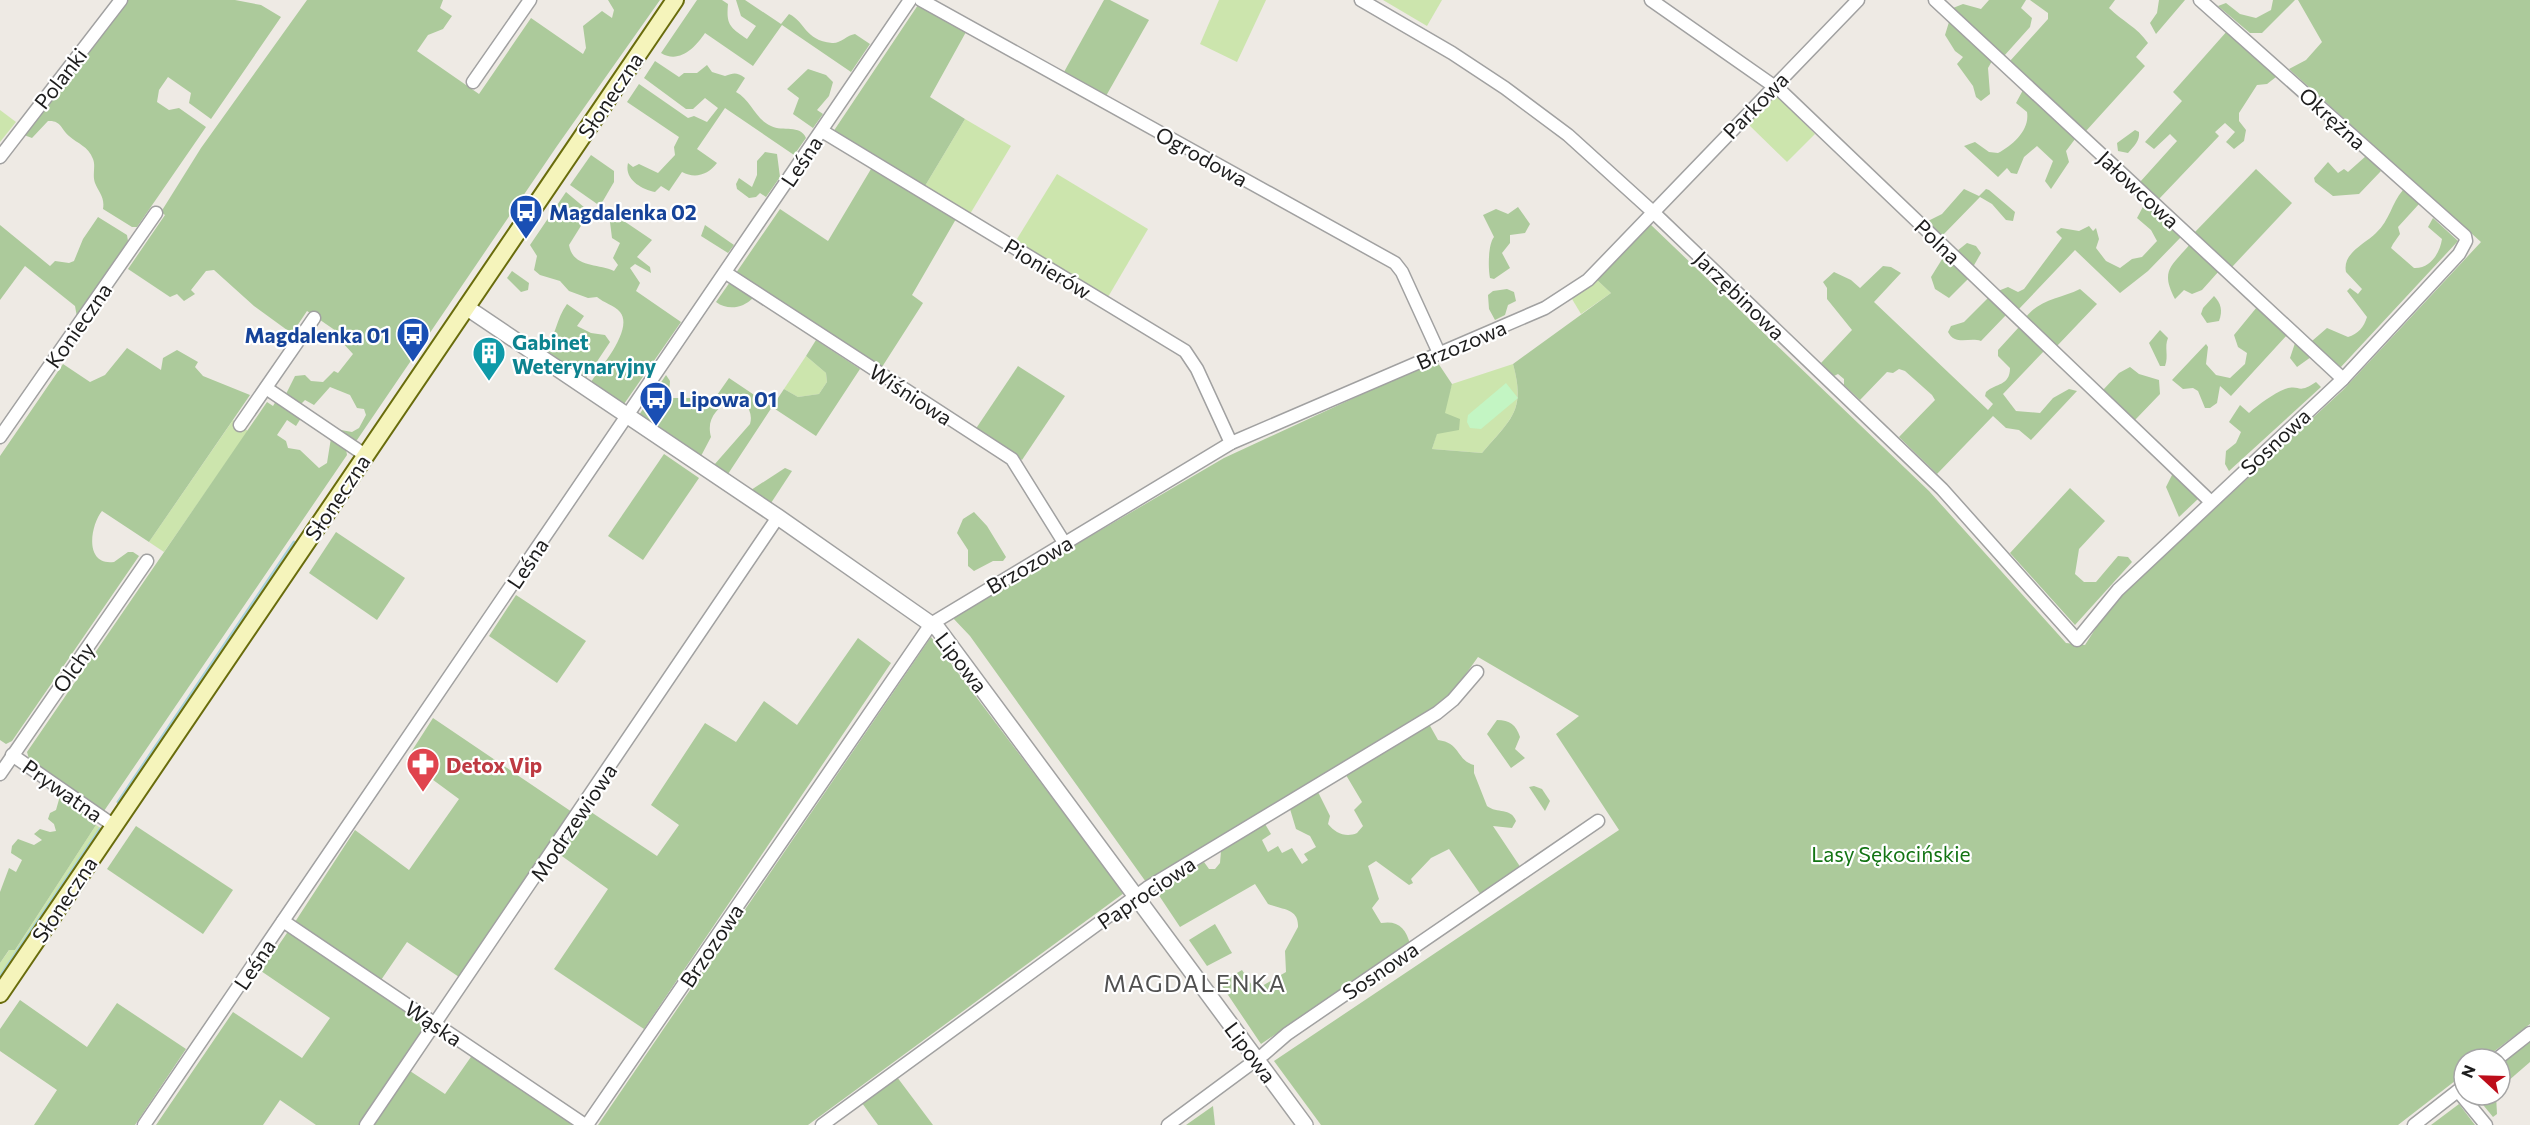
<svg xmlns="http://www.w3.org/2000/svg" width="2530" height="1125" font-family="Commissioner,sans-serif">
	<style>
		.grass { fill: #cce5ad }
		.forest { fill: #acca9b }
		.park { fill: #c3f5c3 }
		.lines { fill: none; stroke-linecap: round; stroke-linejoin: round }
		.stream { stroke: #a7d1d9; stroke-width: 3 }
		.minor-casing { stroke: #a1a1a1; stroke-width: 15 }
		.tertiary-casing { stroke: #a1a1a1; stroke-width: 18 }
		.secondary-casing { stroke: #696c0c; stroke-width: 20 }
		.minor { stroke: #fff; stroke-width: 12 }
		.tertiary { stroke: #fff; stroke-width: 15 }
		.secondary { stroke: #f5f4bb; stroke-width: 16 }
		.labels { text-anchor: middle; dominant-baseline: central; stroke-width: 4.5; stroke-linejoin: round; paint-order: stroke }
		.street-label { font-size: 21px; fill: #1d1d1d; stroke: #fff }
		.transit-label { font-size: 21px; font-weight: bold; fill: #164399; stroke: #fff; text-anchor: start }
		.culture-label { font-size: 21px; font-weight: bold; fill: #0d838f; stroke: #fff; text-anchor: start }
		.health-label { font-size: 21px; font-weight: bold; fill: #be3a42; stroke: #fff; text-anchor: start }
		.park-label { font-size: 21px; fill: #137414; stroke: #fff }
		.quarter-label { font-size: 24px; letter-spacing: 1.5px; fill: #505050; stroke: #fff }
	</style>
	<rect width="100%" height="100%" fill="#eeeae4"/>
	<g class="grass">
		<polygon points="1219,0 1266,0 1237,62 1200,44"/>
		<polygon points="1383,0 1442,0 1427,26"/>
		<polygon points="1776,95 1815,134 1787,162 1748,124"/>
		<polygon points="0,110 16,122 0,142"/>
		<polygon points="965,119 1011,146 970,214 925,186"/>
		<polygon points="1057,174 1148,229 1108,297 1015,242"/>
		<polygon points="1596,279 1611,293 1581,314 1572,299"/>
		<polygon points="806,356 826,373 827,382 819,394 798,397 784,389"/>
		<path d="M1513,364C1526,411 1511,419 1482,453L1432,449L1452,384Z"/>
		<polygon points="233,420 248,431 164,552 149,542"/>
		<polygon points="96,825 102,829 0,981 0,963 10,949 15,950"/>
	</g>
	<g class="forest">
		<path d="M128,0H235L261,5L281,17L211,119L189,103L191,93L168,77L159,90L157,102L169,110L179,108L206,127L137,227H132L103,209C105,197 99,193 95,183C92,175 96,166 93,159C88,146 78,144 69,136C61,129 61,120 48,121L32,138L24,135Z"/>
		<polygon points="307,0 443,0 440,8 452,16 443,29 428,35 417,51 479,94 531,18 583,54 586,48 583,26 602,11 612,18 614,10 608,0 660,0 557,146 357,440 350,441 338,433 341,430 352,432 359,428 366,415 364,409 357,408 350,395 330,387 314,405 305,400 299,406 285,396 295,376 305,375 311,381 323,382 334,371 338,373 353,354 341,341 342,335 307,311 293,332 287,330 254,306 214,270 206,271 191,290 195,294 184,301 177,294 170,297 128,269 165,215 161,212 201,148"/>
		<path d="M697,0H722L728,4C726,25 730,27 747,39L756,26L741,16L736,0H745L781,24L789,14C806,22 804,40 832,43C840,44 847,35 855,34L870,44L851,72L782,25L753,66L705,33C695,48 679,64 661,53Z"/>
		<polygon points="1104,0 1110,0 1149,20 1106,96 1064,72"/>
		<polygon points="1989,0 2026,0 2021,8 2032,18 2030,27 2004,56 1953,8 1963,4 1981,9"/>
		<path d="M2030,0H2115L2109,8C2122,21 2137,27 2148,43L2136,57L2145,66L2086,131L2010,61L2048,19V13Z"/>
		<polygon points="2159,0 2185,0 2156,34 2150,23 2157,13"/>
		<polygon points="2273,0 2295,0 2262,33 2250,33 2218,6 2226,3 2240,14 2256,18 2271,10"/>
		<path d="M2298,0H2530V1024L2484,1059H2464V1074L2398,1125H1321L1274,1061L1619,830L1556,734L1579,716L1478,657L1453,692L1424,715L1146,882L970,636L952,617L1224,458L1436,360L1452,384L1445,413L1460,419L1459,430L1437,434L1432,449L1482,453C1511,419 1526,411 1513,364L1611,293L1596,279L1650,224L1929,491L2066,643L2085,645L2110,606L2343,390L2481,242L2289,69L2306,60L2322,42Z"/>
		<polygon points="918,5 966,32 930,97 965,119 925,186 833,132"/>
		<polygon points="1949,22 1992,61 1988,68 1990,94 1981,101 1976,97 1973,86 1957,64 1963,57 1955,51 1945,35"/>
		<polygon points="2228,30 2276,77 2267,84 2257,85 2239,113 2239,121 2246,130 2244,141 2234,149 2226,142 2235,132 2225,123 2215,132 2219,136 2159,199 2140,182 2177,141 2170,134 2154,149 2145,142 2182,101 2173,92"/>
		<path d="M655,61L679,77L684,73H697L707,65L712,72L725,76C734,73 736,72 745,78L736,92C751,100 755,119 771,126C783,132 800,124 806,138L794,155L725,108L697,149L717,163C708,175 695,179 682,172L669,191L661,186L655,192C641,189 624,179 628,163L633,167L639,164L658,173L675,155L674,147L679,137L627,102L639,84L688,118L694,116L707,122L718,108L705,98L693,109H686L644,78Z"/>
		<polygon points="808,69 826,75 833,82 829,96 817,110 823,114 813,128 793,114 799,98 787,89"/>
		<path d="M2023,90L2075,139L2066,151L2069,162L2051,189L2045,181L2053,161L2037,146L2024,157L2017,174L2011,173L2007,168L1998,177L1964,146L1975,142L1989,152L1998,153C2013,145 2030,130 2027,112L2016,103Z"/>
		<path d="M2135,130L2139,132C2140,141 2134,146 2128,153L2118,151L2117,143Z"/>
		<polygon points="765,152 777,154 780,177 766,197 760,193 756,197 749,198 737,189 736,184 739,178 752,187 757,175 757,161"/>
		<polygon points="591,155 614,171 614,182 600,206 570,185"/>
		<polygon points="2366,156 2381,171 2359,194 2333,196 2315,182 2314,178 2328,162 2338,173 2344,169 2348,172"/>
		<polygon points="871,169 956,219 912,295 923,303 882,367 736,273 780,209 828,241"/>
		<polygon points="2256,169 2292,203 2232,267 2194,233"/>
		<polygon points="1964,189 1979,196 1986,189 1989,190 2015,212 2013,221 2006,220 1992,204 1980,197 1941,237 1926,222 1942,214"/>
		<path d="M2403,190L2419,204L2398,227L2400,234L2393,244L2391,248L2414,268C2430,269 2440,253 2442,239L2428,227L2433,218L2458,241L2340,368L2312,341L2327,328L2348,337C2358,334 2364,327 2367,317L2347,291L2350,288L2358,294L2362,289L2346,272C2342,253 2365,244 2376,233C2390,220 2391,204 2403,190Z"/>
		<path d="M566,192L585,208L584,221L569,245C573,268 597,263 614,271L618,265L613,258L620,243L612,238L610,222L615,215L652,240L637,257L650,267L651,273L635,264L630,268L640,283L636,291L681,322L624,404L591,382C601,367 634,329 620,312C614,305 604,303 597,297L588,298L569,291L560,281L540,275L534,270L537,256L530,245Z"/>
		<polygon points="2145,203 2181,237 2148,271 2120,293 2075,250 2018,310 1998,291 2008,287 2018,292 2024,289 2062,238 2056,232 2061,228 2079,231 2089,226 2093,231 2096,228 2099,239 2096,248 2106,261 2120,268 2132,259 2142,257 2157,241 2151,230 2137,218"/>
		<path d="M1518,207L1530,224L1525,233L1510,235V243L1502,253L1510,268L1494,279L1490,278C1488,269 1488,244 1494,237L1483,215L1496,209L1508,214Z"/>
		<polygon points="98,217 127,235 128,241 77,317 75,306 25,266 0,300 0,225 50,266 55,261 69,263 74,261 83,239"/>
		<polygon points="705,225 734,245 728,253 701,236"/>
		<polygon points="1967,243 1976,246 1981,253 1973,267 1957,251"/>
		<path d="M2190,244L2219,271L2202,290L2192,294L2184,290L2175,299C2160,270 2171,267 2190,244Z"/>
		<polygon points="1944,256 1968,279 1949,298 1935,289 1931,277"/>
		<path d="M1883,266L1891,267L1901,273L1874,302L1988,410L1993,404L1985,396L1986,392C1996,383 2010,386 2010,368L1998,356V350L2019,327L2044,351L2003,394L2016,411L2040,413L2053,398L2069,389L2077,391L2031,440L2019,430L2006,428L1993,416L1937,474L1899,437L1935,400L1932,395L1905,371L1899,369L1893,373L1887,372L1860,400L1844,385V379L1838,374L1834,376L1821,363L1852,330L1827,299V288L1823,282L1834,272L1851,280L1860,288Z"/>
		<polygon points="512,271 529,283 528,290 521,292 507,278"/>
		<path d="M730,282L753,298C743,308 728,311 716,302Z"/>
		<polygon points="1507,289 1514,292 1516,301 1508,305 1505,315 1495,320 1489,309 1488,295 1493,291"/>
		<path d="M2080,289L2097,304L2057,346L2026,317C2040,299 2060,299 2080,289Z"/>
		<path d="M2214,296C2221,303 2223,311 2219,321L2207,323L2201,314L2203,308Z"/>
		<path d="M1988,298L2006,315L1981,341C1969,337 1955,346 1948,332L1951,326L1964,322Z"/>
		<path d="M567,304L584,316L577,326L591,333L605,335L610,342L586,378L545,350C556,336 556,319 567,304Z"/>
		<polygon points="2257,307 2287,335 2231,396 2220,386 2217,403 2210,408 2205,408 2198,391 2193,388 2183,389 2172,380 2206,344 2208,347 2206,364 2216,375 2230,378 2245,364 2247,353 2238,347 2234,335"/>
		<path d="M2160,330L2168,338C2164,347 2169,356 2165,366H2160L2149,343Z"/>
		<path d="M816,340L860,369L816,436L772,407L728,474L714,465L750,424C754,410 744,399 730,398C717,410 706,418 711,437L701,456L639,415L666,375L670,381L669,393L673,398H690L708,408L729,378L772,407L784,389L798,397L819,394L827,382L826,373L806,356Z"/>
		<polygon points="2295,343 2311,357 2297,367 2290,358"/>
		<path d="M127,348L161,370L163,358L177,350L198,362L195,367L203,376L250,395L149,542L102,511C90,526 84,566 114,562L128,552H133L139,556L12,741L6,744L0,740V456L63,364L90,382L105,375Z"/>
		<polygon points="1018,366 1065,396 1022,460 975,430"/>
		<polygon points="2130,367 2139,374 2159,380 2160,394 2135,420 2103,390 2119,373"/>
		<path d="M2316,382L2321,387L2229,471L2225,464L2226,451L2236,443L2241,432L2229,422L2240,405L2249,413C2259,404 2273,394 2285,389C2301,384 2297,395 2316,382Z"/>
		<polygon points="276,401 301,418 296,426 287,420 277,435 286,441 288,448 300,450 319,468 327,463 331,438 346,449 347,455 104,811 29,759 27,752 267,402 273,406"/>
		<polygon points="664,454 699,478 643,560 608,536"/>
		<polygon points="785,468 792,471 771,503 751,490"/>
		<polygon points="2173,473 2199,498 2179,517 2166,487"/>
		<polygon points="2070,488 2105,521 2079,549 2075,574 2084,582 2096,582 2118,556 2128,557 2132,562 2075,625 2010,553"/>
		<polygon points="974,512 987,526 1006,557 1003,561 993,561 974,571 968,566 968,550 957,533 963,519"/>
		<polygon points="336,532 405,578 377,620 309,573"/>
		<polygon points="516,595 586,641 557,683 489,636"/>
		<polygon points="931,637 1124,893 808,1125 598,1125"/>
		<polygon points="858,638 891,663 644,1029 554,969 608,889 559,854 588,810 657,856 679,825 651,805 705,723 736,742 764,701 797,725"/>
		<polygon points="433,718 572,812 459,977 407,942 379,983 293,925 355,830 409,870 459,799 406,760"/>
		<path d="M1497,720C1510,720 1516,725 1520,737L1515,749L1525,758L1511,768L1487,734Z"/>
		<path d="M1429,724L1438,740C1461,743 1456,760 1474,765V773L1487,806C1497,814 1511,807 1516,821L1512,828L1493,826L1521,868L1481,895L1449,849L1431,858L1411,879L1413,883L1409,885L1376,861L1368,866L1379,899L1372,908L1381,923C1398,920 1406,928 1410,944L1261,1044L1220,983L1242,970L1255,990L1286,972L1285,951L1298,927C1299,908 1282,910 1268,904L1255,884L1180,927L1156,891L1204,862L1209,869H1215L1220,863L1221,851L1265,824L1271,834L1262,840L1268,852L1278,846L1282,853L1292,848L1302,864L1308,860L1304,854L1316,847L1310,836L1296,829L1290,809L1318,792L1330,816L1328,824C1335,833 1346,838 1357,833L1363,826L1354,810L1362,802L1346,775Z"/>
		<polygon points="1534,786 1542,789 1550,801 1545,811 1529,787"/>
		<polygon points="60,796 89,816 96,825 15,950 9,950 0,963 0,892 9,868 16,872 22,860 11,853 12,846 18,839 34,845 42,840 34,834 40,829 50,832 56,831 54,824 48,819 50,813 56,810"/>
		<polygon points="136,826 233,890 203,934 107,869"/>
		<polygon points="1215,924 1232,953 1207,966 1189,940"/>
		<polygon points="289,930 428,1023 359,1125 316,1125 280,1100 263,1125 156,1125 233,1012 302,1058 330,1018 261,971"/>
		<polygon points="20,1000 87,1047 117,1003 186,1049 135,1125 34,1125 57,1090 0,1051 0,1029"/>
		<polygon points="2530,1039 2530,1062 2500,1088 2500,1064"/>
		<polygon points="473,1054 577,1125 374,1125 410,1071 445,1094"/>
		<polygon points="897,1077 933,1125 878,1125 862,1103"/>
		<polygon points="2475,1095 2496,1095 2497,1114 2493,1117"/>
		<polygon points="2459,1104 2475,1125 2431,1125"/>
		<polygon points="1213,1106 1215,1125 1186,1125"/>
	</g>
	<polygon class="park" points="1506,383 1518,398 1481,429 1470,428 1467,422 1468,415"/>
	<g class="lines">
		<g class="stream">
			<polyline points="118,802 294,542"/>
			<polyline points="0,977 100,829"/>
		</g>
		<g class="minor-casing">
			<g id="minor">
				<polyline points="921,0 1395,263 1402,272 1439,353"/>
				<polyline points="1361,0 1452,53 1505,88 1568,135 1653,212 1942,489 2077,640 2118,590 2343,379 2459,254 2466,241 2465,236 2200,0"/>
				<polyline points="1651,0 1781,91 2210,501"/>
				<polyline points="1935,0 2343,379"/>
				<polyline points="473,82 530,0"/>
				<polyline points="822,131 1185,351 1197,369 1231,443"/>
				<polyline points="0,157 121,0"/>
				<polyline points="726,273 1012,459 1065,544"/>
				<polyline points="266,388 365,455"/>
				<polyline points="240,425 314,318"/>
				<polyline points="0,437 156,213"/>
				<polyline points="12,755 113,825"/>
				<polyline points="0,774 147,561"/>
				<polyline points="283,921 585,1125"/>
				<polyline points="2497,1059 2530,1033"/>
				<polyline points="2458,1091 2486,1125"/>
				<polyline points="144,1125 910,0"/>
				<polyline points="366,1125 778,517"/>
				<polyline points="587,1125 931,624 1231,443 1545,308 1588,280 1858,0"/>
				<polyline points="822,1125 1147,888 1437,713 1453,700 1477,672"/>
				<polyline points="1168,1125 1264,1054 1287,1034 1598,821"/>
				<polyline points="2414,1125 2464,1086"/>
			</g>
		</g>
		<g class="tertiary-casing">
			<polyline id="tertiary" points="466,307 778,517 938,629 1305,1125"/>
		</g>
		<g class="secondary-casing">
			<polyline id="secondary" points="0,994 675,0"/>
		</g>
		<use href="#minor" class="minor"/>
		<use href="#tertiary" class="tertiary"/>
		<use href="#secondary" class="secondary"/>
	</g>
	<defs>
		<g id="bus-pin" transform="scale(1.725)"><path d="M0 17L-7.5 6A9.5 9.5 0 1 1 7.5 6Z" fill="#1a4fb4" stroke="#fff"/><path d="M-5-6H5V4H4V6H2V4H-2V6H-4V4H-5ZM-3.5-4V0h7V-4ZM-3.5 1.2v1.5H-2V1.2ZM2 1.2v1.5H3.5V1.2Z" fill="#fff"/></g>
		<g id="building-pin" transform="scale(1.725)"><path d="M0 17L-7.5 6A9.5 9.5 0 1 1 7.5 6Z" fill="#0f9aa8" stroke="#fff"/><path d="M-4-6H4V6H1V3H-1V6H-4ZM-2.5-4.3h1.7v1.8h-1.7ZM.8-4.3h1.7v1.8H.8ZM-2.5-1h1.7V.8h-1.7ZM.8-1h1.7V.8H.8Z" fill="#fff"/></g>
		<g id="pharmacy-pin" transform="scale(1.725)"><path d="M0 17L-7.5 6A9.5 9.5 0 1 1 7.5 6Z" fill="#e0444e" stroke="#fff"/><path d="M-2-6h4v4h4v4h-4v4h-4v-4h-4v-4h4Z" fill="#fff"/></g>
	</defs>
	<g fill-rule="evenodd">
		<use href="#bus-pin" x="526" y="211"/>
		<use href="#bus-pin" x="413" y="334"/>
		<use href="#building-pin" x="489" y="353"/>
		<use href="#bus-pin" x="656" y="398"/>
		<use href="#pharmacy-pin" x="423" y="764"/>
	</g>
	<g class="labels">
		<g class="street-label">
			<text transform="translate(60 78) rotate(-52)">Polanki</text>
			<text transform="translate(610 95) rotate(-56)">Słoneczna</text>
			<text transform="translate(1755 105) rotate(-46)">Parkowa</text>
			<text transform="translate(2333 118) rotate(42)">Okrężna</text>
			<text transform="translate(1202 156) rotate(29)">Ogrodowa</text>
			<text transform="translate(801 161) rotate(-56)">Leśna</text>
			<text transform="translate(2139 189) rotate(43)">Jałowcowa</text>
			<text transform="translate(1938 241) rotate(44)">Polna</text>
			<text transform="translate(1048 268) rotate(31)">Pionierów</text>
			<text transform="translate(1740 295) rotate(44)">Jarzębinowa</text>
			<text transform="translate(78 325) rotate(-55)">Konieczna</text>
			<text transform="translate(1461 344) rotate(-23)">Brzozowa</text>
			<text transform="translate(911 394) rotate(33)">Wiśniowa</text>
			<text transform="translate(2275 441) rotate(-43)">Sosnowa</text>
			<text transform="translate(337 497) rotate(-56)">Słoneczna</text>
			<text transform="translate(527 563) rotate(-56)">Leśna</text>
			<text transform="translate(1029 564) rotate(-30)">Brzozowa</text>
			<text transform="translate(962 662) rotate(52)">Lipowa</text>
			<text transform="translate(73 667) rotate(-55)">Olchy</text>
			<text transform="translate(63 790) rotate(35)">Prywatna</text>
			<text transform="translate(573 822) rotate(-56)">Modrzewiowa</text>
			<text transform="translate(1146 892) rotate(-34)">Paprociowa</text>
			<text transform="translate(64 899) rotate(-56)">Słoneczna</text>
			<text transform="translate(711 945) rotate(-56)">Brzozowa</text>
			<text transform="translate(254 964) rotate(-56)">Leśna</text>
			<text transform="translate(1380 970) rotate(-34)">Sosnowa</text>
			<text transform="translate(434 1023) rotate(34)">Wąska</text>
			<text transform="translate(1251 1052) rotate(53)">Lipowa</text>
		</g>
		<g class="transit-label">
			<text x="549" y="211">Magdalenka 02</text>
			<text x="390" y="334" text-anchor="end">Magdalenka 01</text>
			<text x="679" y="398">Lipowa 01</text>
		</g>
		<g class="culture-label">
			<text x="512" y="341">Gabinet<tspan x="512" dy="24">Weterynaryjny</tspan></text>
		</g>
		<g class="health-label">
			<text x="446" y="764">Detox Vip</text>
		</g>
		<g class="park-label">
			<text x="1891" y="853">Lasy Sękocińskie</text>
		</g>
		<g class="quarter-label">
			<text x="1195" y="982">MAGDALENKA</text>
		</g>
	</g>
	<g transform="translate(2482 1077) rotate(292)"><circle r="28" fill="#ffffff" stroke="#a5a5a5" stroke-width="1.5"/>
	<path d="M0-4.5L10 22L0 15L-10 22Z" fill="#bd0d1a"/>
	<text y="-9" font-size="16" font-weight="bold" text-anchor="middle" fill="#1d1d1d">N</text>
	</g>
</svg>
